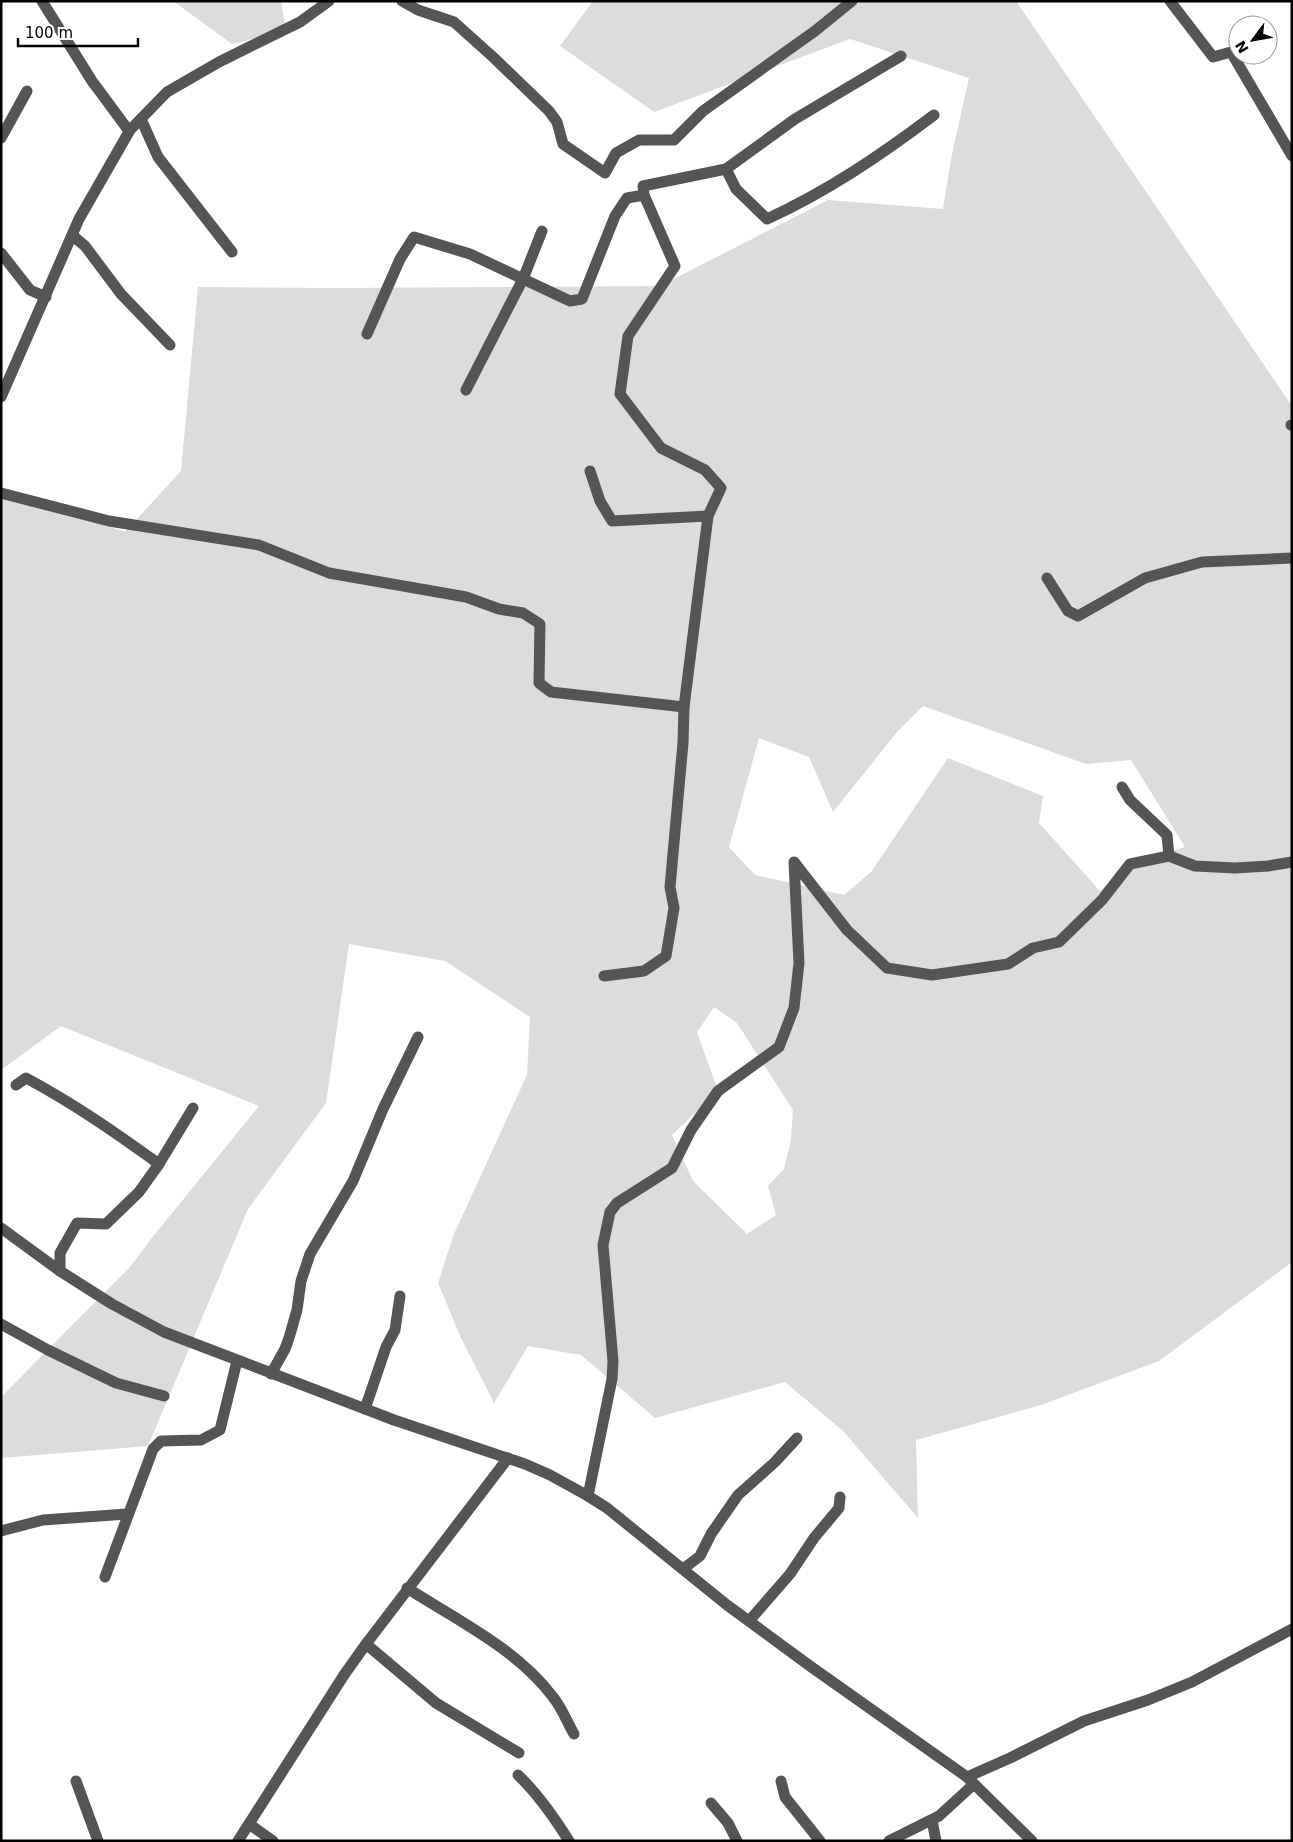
<svg xmlns="http://www.w3.org/2000/svg" width="1293" height="1842" font-family="'DejaVu Sans',sans-serif">
	<style>
		.green { fill: #dcdcdc; fill-rule: evenodd }
		.lines { fill: none; stroke-linecap: round; stroke-linejoin: round }
		.minor { stroke: #555; stroke-width: 11 }
	</style>
	<rect width="100%" height="100%" fill="#fff"/>
	<g class="green">
		<polygon points="173,1 281,1 286,31 232,44"/>
		<path d="M593,1H1016L1292,406V1262L1159,1361L1041,1405L916,1440L918,1518L843,1431L785,1382L655,1418L581,1355L528,1346L494,1403L461,1338L438,1283L454,1234L527,1075L530,1017L445,961L349,944L326,1103L248,1209L148,1446L1,1458V1397L130,1267L151,1239L259,1106L61,1026L1,1070V492L125,532L181,471L198,287L336,288L660,286L828,200L943,209L951,159L969,78L850,39L654,112L560,46ZM923,706L1086,764L1131,760L1185,847L1130,864L1100,891L1039,823L1043,796L948,758L871,872L844,895L755,875L729,847L759,738L809,757L833,812L897,732ZM714,1007L737,1023L793,1110L791,1140L784,1169L768,1186L776,1215L747,1234L693,1181L672,1135L718,1091L697,1032Z"/>
	</g>
	<g class="lines">
		<g class="minor">
			<polyline points="42,1 92,81 129,131"/>
			<polyline points="402,1 418,10 454,22 493,57 549,111 557,122 563,144 605,173 616,153 639,140 674,140 703,111 815,31 852,1"/>
			<polyline points="1170,1 1213,57 1231,52 1292,156"/>
			<polyline points="141,119 158,157 232,252"/>
			<polyline points="1,138 27,91"/>
			<path d="M726,169L736,189L767,219C828,191 881,155 934,115"/>
			<polyline points="72,235 85,246 121,294 170,345"/>
			<polyline points="1,253 30,290 46,297"/>
			<polyline points="367,334 400,259 414,237 470,254 570,301 582,299 615,216 627,198 644,195"/>
			<polyline points="466,390 523,279 542,231"/>
			<polyline points="1,397 79,219 130,130 167,92 219,62 300,22 329,1"/>
			<polyline points="1291,425 1292,425"/>
			<polyline points="590,471 600,501 612,521 708,516"/>
			<polyline points="1,493 109,521 259,545 329,573 466,597 499,609 523,613 540,624 539,683 551,692 684,707"/>
			<polyline points="1047,578 1068,611 1078,616 1145,578 1202,562 1292,558"/>
			<polyline points="1122,787 1130,800 1167,835 1169,856"/>
			<polyline points="604,976 644,971 666,956 674,908 670,887 683,743 684,707 708,516 721,488 705,470 661,448 620,394 628,336 675,266 644,195 643,186 726,169 795,119 901,56"/>
			<path d="M16,1085L26,1078C73,1103 116,1133 159,1164"/>
			<polyline points="1,1228 60,1271 112,1304 164,1332 394,1420 525,1464 550,1475 588,1496 607,1508 727,1605 810,1666 967,1777 1032,1841"/>
			<polyline points="60,1271 60,1253 77,1223 106,1224 139,1192 159,1164 193,1108"/>
			<polyline points="1,1324 48,1350 116,1383 164,1396"/>
			<polyline points="271,1374 285,1349 289,1338 297,1310 301,1281 310,1254 353,1181 383,1109 418,1037"/>
			<polyline points="365,1409 386,1347 395,1330 400,1296"/>
			<polyline points="588,1496 612,1379 613,1361 603,1245 610,1212 617,1203 672,1168 691,1130 718,1091 779,1047 794,1008 799,963 794,862 847,930 887,968 932,975 1008,964 1033,948 1059,942 1102,900 1130,864 1169,856 1195,866 1235,868 1268,866 1292,862"/>
			<polyline points="1,1531 43,1520 127,1514"/>
			<polyline points="683,1569 700,1556 711,1534 738,1495 775,1462 797,1438"/>
			<polyline points="105,1577 153,1449 161,1441 201,1440 220,1430 237,1361"/>
			<path d="M407,1588C457,1620 517,1649 553,1697C562,1708 567,1722 574,1734"/>
			<polyline points="749,1621 790,1574 814,1538 839,1508 840,1497"/>
			<polyline points="366,1644 436,1703 519,1753"/>
			<path d="M518,1775C539,1795 554,1817 569,1841"/>
			<polyline points="967,1777 1010,1758 1084,1721 1148,1700 1192,1682 1292,1629"/>
			<polyline points="76,1781 98,1841"/>
			<polyline points="781,1781 785,1797 820,1841"/>
			<polyline points="711,1803 728,1823 737,1841"/>
			<polyline points="932,1820 936,1841"/>
			<polyline points="249,1824 273,1841"/>
			<polyline points="238,1841 344,1675 366,1644 508,1458"/>
			<polyline points="889,1841 939,1816 974,1784"/>
		</g>
	</g>
	<rect width="1293" height="1842" fill="none" stroke="#000000" stroke-width="5"/>
	<g transform="translate(1253 40) rotate(238)"><circle r="24" fill="#ffffff" stroke="#999999"/>
	<path d="M0-4L9 19L0 12L-9 19Z" fill="#000000"/>
	<text y="-8" font-size="14" font-weight="bold" text-anchor="middle" fill="#000000">N</text>
	</g>
	<path d="M18 38v8h120v-8" fill="none" stroke="#000000" stroke-width="2.5"/>
	<text x="25" y="38" font-size="15" fill="#000000" stroke="#ffffff" stroke-width="4" paint-order="stroke">100 m</text>
</svg>
